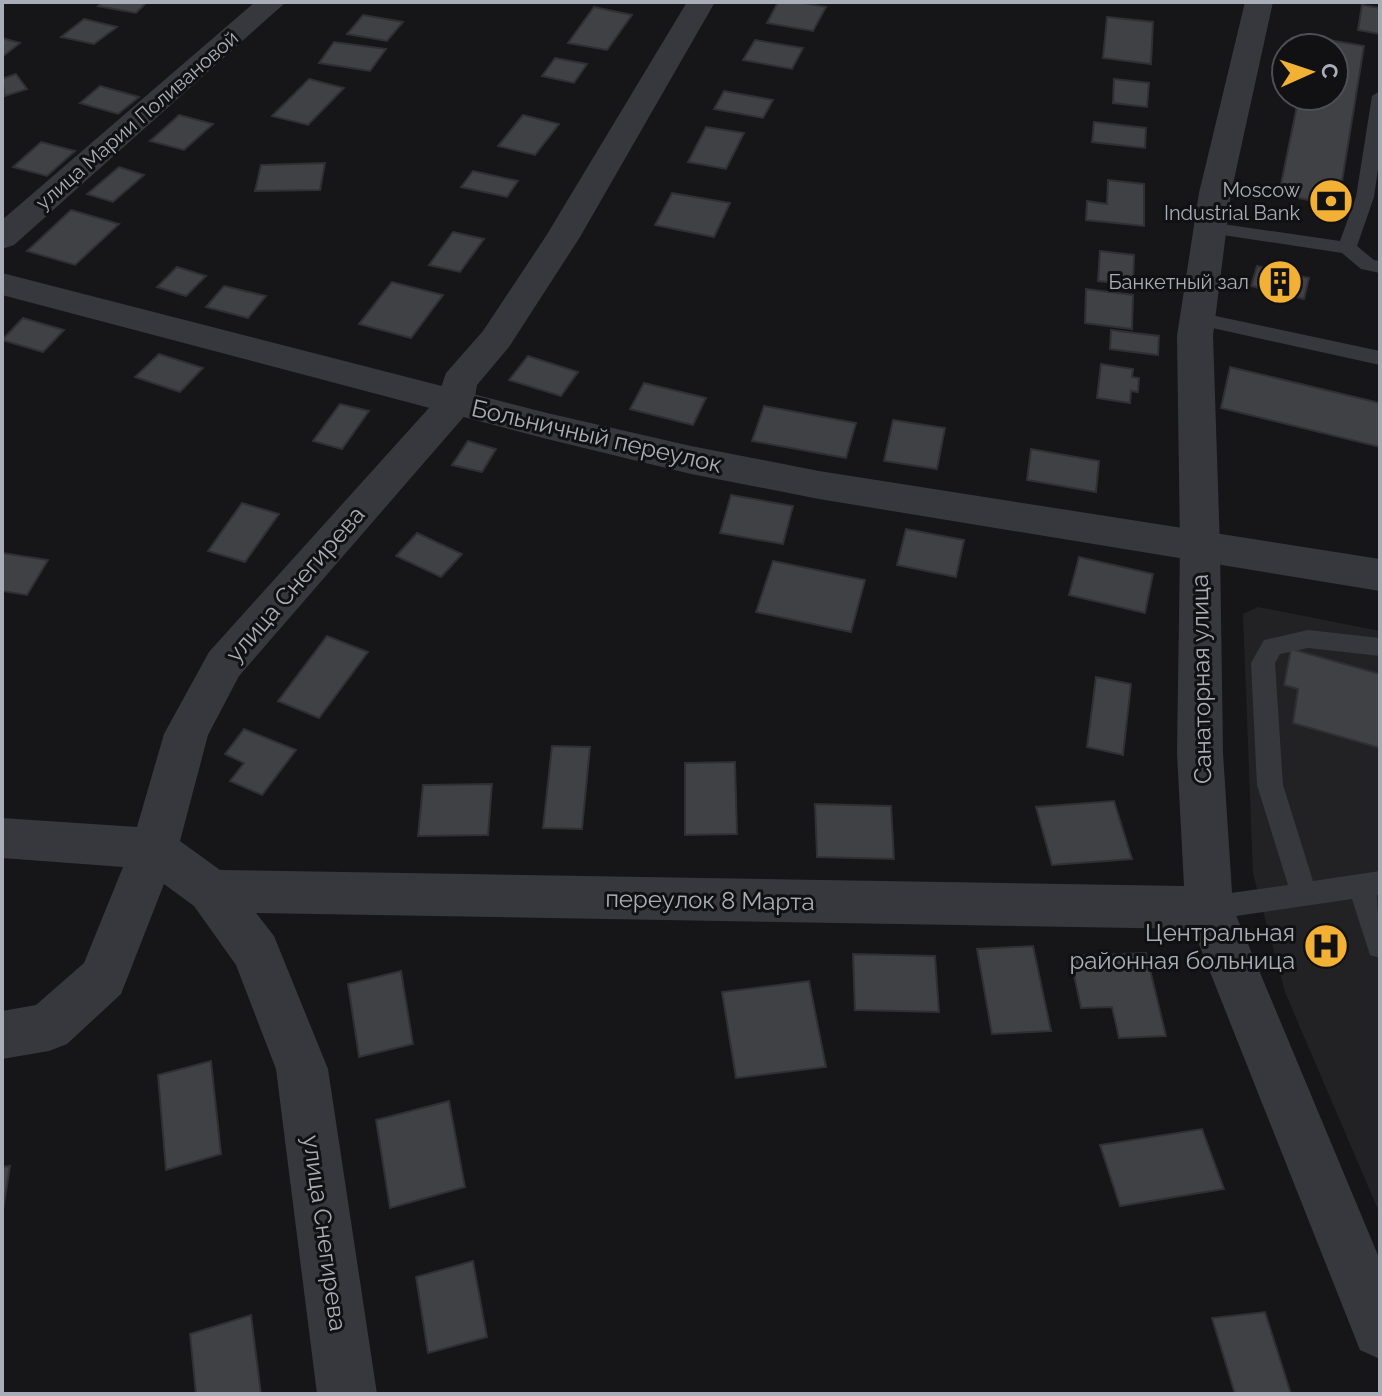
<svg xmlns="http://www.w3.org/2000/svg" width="1382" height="1396" font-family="Raleway,sans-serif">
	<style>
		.built { fill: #222225 }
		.building { fill: #404145; stroke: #303034; stroke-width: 2 }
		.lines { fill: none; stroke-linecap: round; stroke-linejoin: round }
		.service { fill: #37383d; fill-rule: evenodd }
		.minor { fill: #37383d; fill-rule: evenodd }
		.tertiary { fill: #37383d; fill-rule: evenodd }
		.labels { text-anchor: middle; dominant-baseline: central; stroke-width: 6; stroke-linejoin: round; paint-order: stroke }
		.far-street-label { font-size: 20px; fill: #a8adb8; stroke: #111113 }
		.far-poi-label { font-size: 20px; fill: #a8adb8; stroke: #111113; text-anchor: end }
		.street-label { font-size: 24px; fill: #a8adb8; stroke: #111113 }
		.poi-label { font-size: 24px; fill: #a8adb8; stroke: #111113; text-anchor: end }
	</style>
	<rect width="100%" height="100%" fill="#161618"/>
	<polygon class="built" points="1258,607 1380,631 1380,1214 1285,992 1253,874 1243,614"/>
	<g class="building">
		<polygon points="102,2 147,2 136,13 98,6"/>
		<polygon points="778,2 798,2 826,7 813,31 767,23"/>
		<polygon points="1362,5 1380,8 1380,34 1358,30"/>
		<polygon points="594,7 632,15 607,50 568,43"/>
		<polygon points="363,15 403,22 387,41 347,34"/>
		<polygon points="1107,17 1153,22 1151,64 1103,58"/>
		<polygon points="84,19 117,27 94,44 61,37"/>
		<polygon points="1312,37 1364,46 1338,206 1279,194 1299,96 1334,96 1334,48 1309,48"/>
		<polygon points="2,38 20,43 2,57"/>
		<polygon points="755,40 803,48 792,69 743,60"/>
		<polygon points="334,42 386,49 370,71 319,63"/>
		<polygon points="555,58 587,64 574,83 542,76"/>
		<polygon points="16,74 27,89 5,96 2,79"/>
		<polygon points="309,79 344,88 308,125 272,116"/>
		<polygon points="1114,79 1149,83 1147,107 1113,103"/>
		<polygon points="100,86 139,97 118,114 80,103"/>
		<polygon points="724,91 773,100 763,118 714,109"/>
		<polygon points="179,115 213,124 184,150 150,141"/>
		<polygon points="523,115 559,124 535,155 498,146"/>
		<polygon points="1094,122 1146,128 1145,148 1092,142"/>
		<polygon points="706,127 744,133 726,169 688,162"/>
		<polygon points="41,142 75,151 47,176 13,167"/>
		<polygon points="325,163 320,190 255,191 261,165"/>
		<polygon points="119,167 144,175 113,202 87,194"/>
		<polygon points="473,171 518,181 507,197 461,187"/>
		<polygon points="1108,180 1144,184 1144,226 1086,220 1087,201 1107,204"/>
		<polygon points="672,193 730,203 714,237 655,225"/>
		<polygon points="71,210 119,224 75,265 27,251"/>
		<polygon points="453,232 484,239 460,272 429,265"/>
		<polygon points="1100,251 1134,255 1133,285 1098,281"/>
		<polygon points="1257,266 1309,278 1304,299 1251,286"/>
		<polygon points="177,267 206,276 186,296 157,287"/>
		<polygon points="392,282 443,295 411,338 359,324"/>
		<polygon points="224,286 266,296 248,318 206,307"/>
		<polygon points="1086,289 1133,295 1132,329 1085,323"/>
		<polygon points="23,318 64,330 43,352 2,340"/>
		<polygon points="1111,330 1159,336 1158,355 1110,349"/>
		<polygon points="159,354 203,368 180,392 135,377"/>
		<polygon points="528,356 578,372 561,396 509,380"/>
		<polygon points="1101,364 1133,369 1132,377 1139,378 1138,392 1131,391 1130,403 1097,398"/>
		<polygon points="1230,367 1380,403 1380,447 1221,408"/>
		<polygon points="644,383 706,398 693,425 630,409"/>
		<polygon points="340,404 369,411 342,449 313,441"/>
		<polygon points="764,406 856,423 846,458 752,441"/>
		<polygon points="893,420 945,428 937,469 884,461"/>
		<polygon points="468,441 496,449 482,472 452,465"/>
		<polygon points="1031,449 1099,461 1096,492 1027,480"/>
		<polygon points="731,495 793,506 783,544 720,533"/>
		<polygon points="242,503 279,514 245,562 208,551"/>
		<polygon points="906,529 964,540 956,577 897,565"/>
		<polygon points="417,533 462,554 441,577 396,556"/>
		<polygon points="2,553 48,560 27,595 2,591"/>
		<polygon points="1079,557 1153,574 1145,613 1069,595"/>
		<polygon points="773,561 865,580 851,632 756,612"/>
		<polygon points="327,636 368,652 319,718 278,701"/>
		<polygon points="1291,649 1380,674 1380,748 1293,723 1298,689 1284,685"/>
		<polygon points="1096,677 1131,684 1123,755 1087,747"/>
		<polygon points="244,729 296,750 262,795 230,781 244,763 225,754"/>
		<polygon points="552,746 590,747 582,829 543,828"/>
		<polygon points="735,762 737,834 685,835 685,763"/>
		<polygon points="492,784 488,835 418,836 423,785"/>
		<polygon points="1114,801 1132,859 1052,865 1036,807"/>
		<polygon points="815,804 891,806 894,859 817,857"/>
		<polygon points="1033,946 1051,1031 992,1034 977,949"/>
		<polygon points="1146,953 1166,1036 1119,1038 1112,1007 1081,1008 1070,956"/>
		<polygon points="853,954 935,956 939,1012 855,1010"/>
		<polygon points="401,971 413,1044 359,1057 348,984"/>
		<polygon points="809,981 826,1067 736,1078 722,992"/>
		<polygon points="211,1061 221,1154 166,1170 158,1075"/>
		<polygon points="449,1101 465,1187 390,1208 376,1120"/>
		<polygon points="1202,1129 1224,1189 1120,1206 1100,1145"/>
		<polygon points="10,1166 2,1216 2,1167"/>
		<polygon points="473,1261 487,1337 428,1353 416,1277"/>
		<polygon points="1265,1312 1291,1394 1235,1394 1212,1318"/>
		<polygon points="251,1315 261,1394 196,1394 190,1334"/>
	</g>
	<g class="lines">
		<g class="service">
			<polygon points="1380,91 1380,155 1374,197 1357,246 1374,260 1380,261 1380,273 1361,269 1342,253 1203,232 1200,228 1203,224 1209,222 1340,241 1356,197 1372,96"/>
			<polygon points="1197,312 1380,351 1380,365 1190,323 1187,318"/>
			<polygon points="1308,630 1380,638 1380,656 1308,648 1280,654 1275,663 1283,785 1313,881 1380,871 1380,895 1377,895 1380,958 1370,955 1352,899 1209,920 1200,916 1196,908 1200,900 1209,896 1288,885 1257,785 1251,663 1264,640"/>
		</g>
		<g class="minor">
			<polygon points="255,2 286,2 14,245 2,249 2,220"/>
			<polygon points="687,2 715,2 580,237 509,347 477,385 474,403 468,412 239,676 208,735 180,841 220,870 1184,886 1177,753 1180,547 1177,336 1199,193 1245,2 1273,2 1231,193 1213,336 1220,547 1223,753 1233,908 1380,1260 1380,1359 1360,1350 1193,929 256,913 274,936 328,1069 377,1394 317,1394 276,1069 236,965 194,906 164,884 121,994 67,1044 49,1051 2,1059 2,1011 36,1005 84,963 123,867 2,858 2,818 137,827 164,734 209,652 437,399 446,373 483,331 546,236"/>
		</g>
		<polygon class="tertiary" points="2,273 547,413 691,446 819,471 1380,559 1380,591 819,499 691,474 547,439 2,295"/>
	</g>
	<defs>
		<g id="bank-disc" transform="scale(2.3)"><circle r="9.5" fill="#f2b134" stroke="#111113"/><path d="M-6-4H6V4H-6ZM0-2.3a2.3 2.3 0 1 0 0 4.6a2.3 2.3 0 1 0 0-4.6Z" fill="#111"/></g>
		<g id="building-disc" transform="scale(2.3)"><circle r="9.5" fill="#f2b134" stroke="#111113"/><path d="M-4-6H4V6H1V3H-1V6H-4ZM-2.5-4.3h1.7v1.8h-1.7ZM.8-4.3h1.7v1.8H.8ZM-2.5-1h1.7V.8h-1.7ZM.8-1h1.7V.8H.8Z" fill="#111"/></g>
		<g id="hospital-disc" transform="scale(2.3)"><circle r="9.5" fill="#f2b134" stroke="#111113"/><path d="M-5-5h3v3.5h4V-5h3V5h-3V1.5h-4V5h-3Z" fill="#111"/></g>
	</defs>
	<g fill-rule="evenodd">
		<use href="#bank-disc" x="1331" y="201"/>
		<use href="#building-disc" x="1280" y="282"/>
		<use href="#hospital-disc" x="1326" y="946"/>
	</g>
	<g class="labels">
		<g class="far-street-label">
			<text transform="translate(137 120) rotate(-41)">улица Марии Поливановой</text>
		</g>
		<g class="far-poi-label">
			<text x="1300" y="190">Moscow<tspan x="1300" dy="23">Industrial Bank</tspan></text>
			<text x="1249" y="282">Банкетный зал</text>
		</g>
		<g class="street-label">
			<text transform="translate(597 436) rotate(13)">Больничный переулок</text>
			<text transform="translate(295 584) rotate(-49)">улица Снегирева</text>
			<text transform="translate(1201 679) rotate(-91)">Санаторная улица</text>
			<text transform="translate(710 900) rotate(1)">переулок 8 Марта</text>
			<text transform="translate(325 1233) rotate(82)">улица Снегирева</text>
		</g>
		<g class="poi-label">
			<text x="1295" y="932">Центральная<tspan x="1295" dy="28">районная больница</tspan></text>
		</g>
	</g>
	<rect width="1382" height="1396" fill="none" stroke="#a8adb8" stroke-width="8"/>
	<g transform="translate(1310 72) rotate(87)"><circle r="38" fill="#111113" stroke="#4d4f55" stroke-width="2"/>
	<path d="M0-6L14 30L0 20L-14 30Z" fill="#f2b134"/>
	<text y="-12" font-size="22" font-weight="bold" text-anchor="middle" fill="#a8adb8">С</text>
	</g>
</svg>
